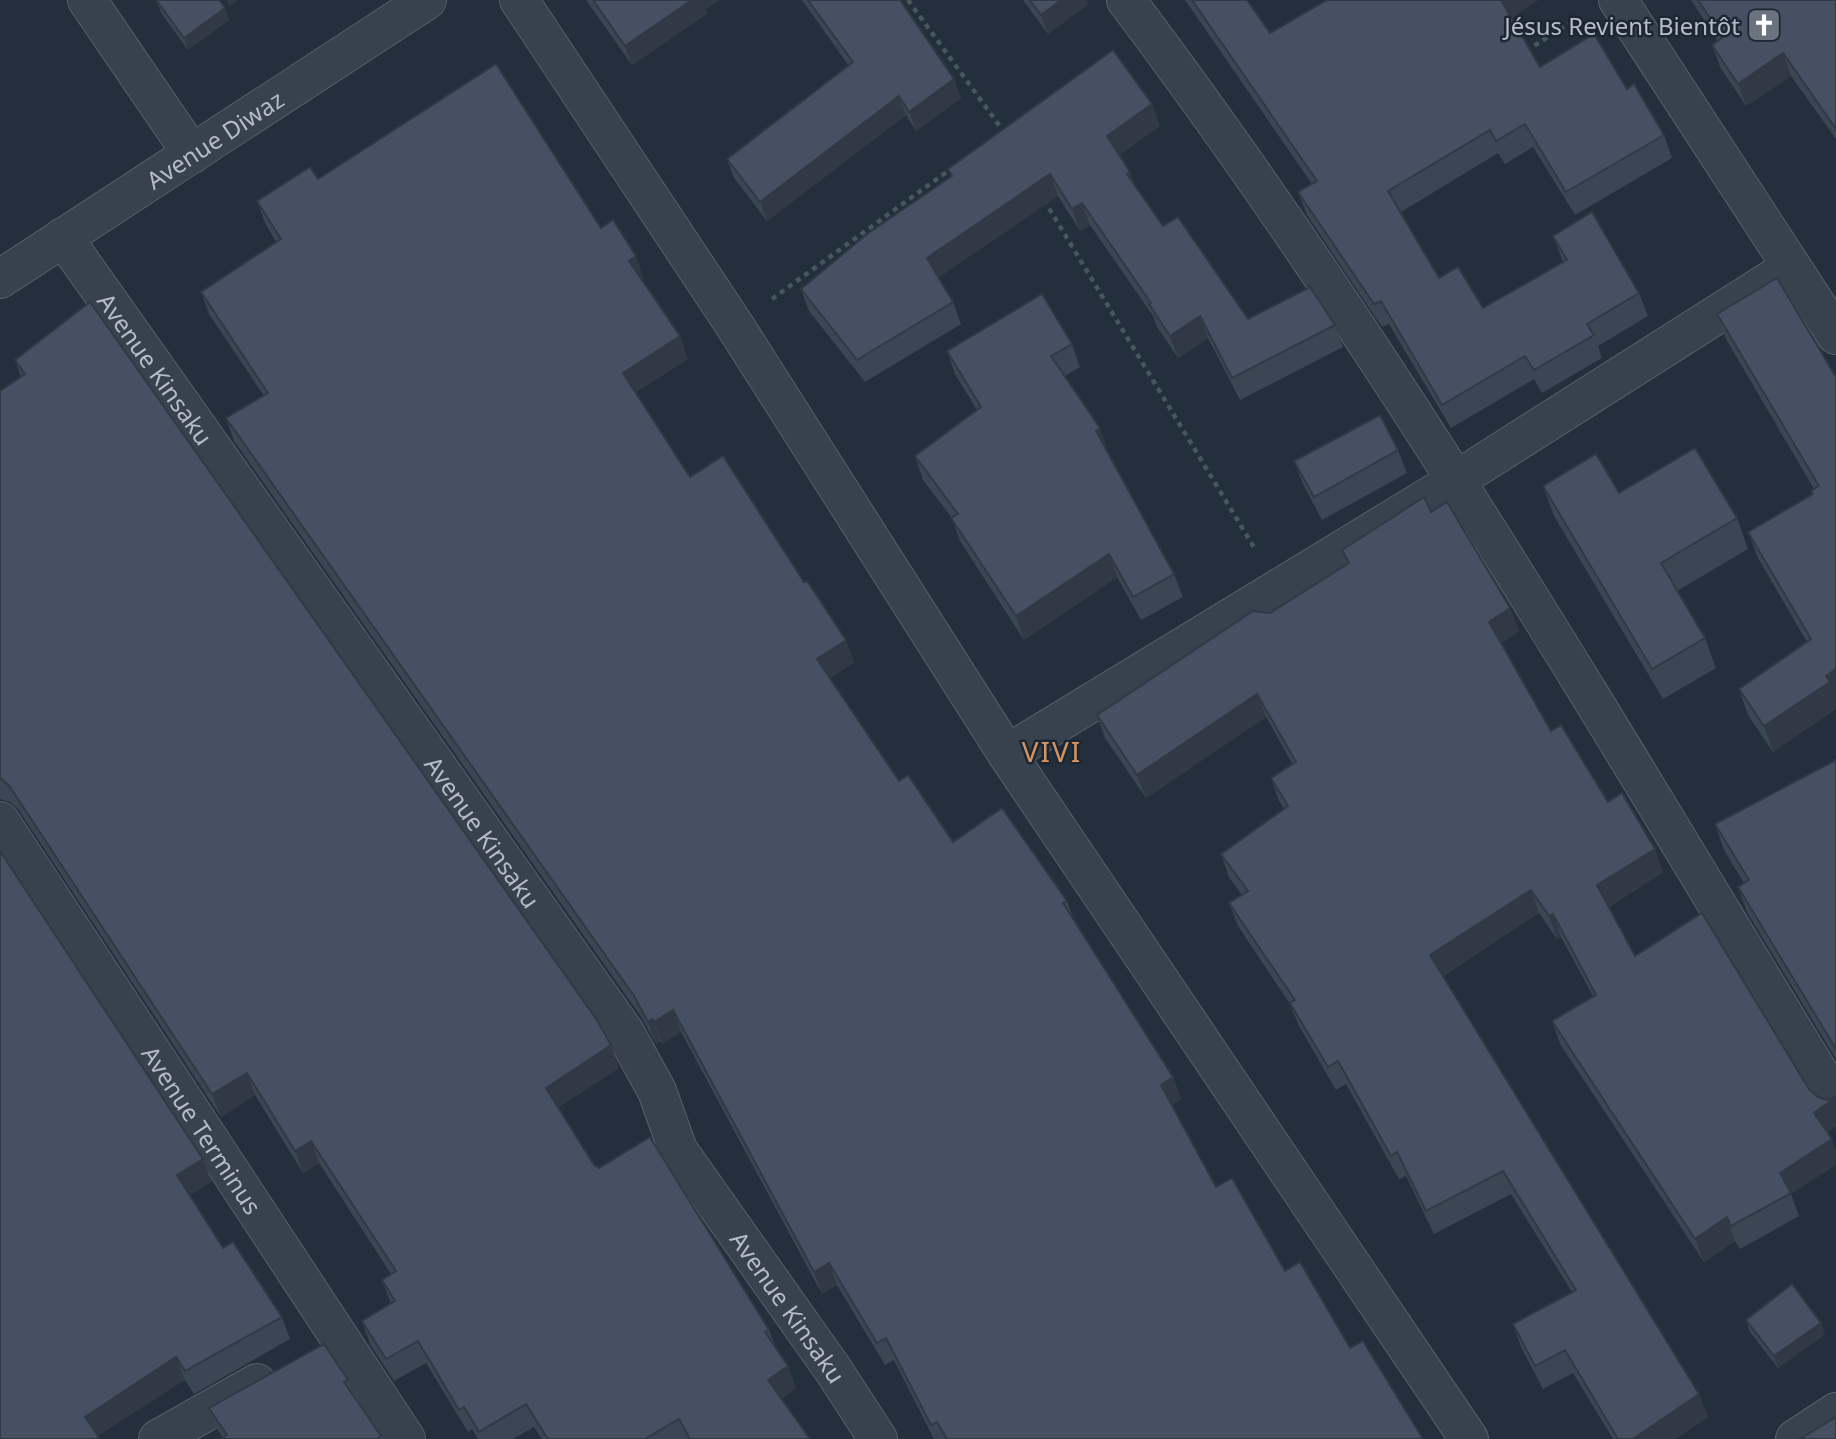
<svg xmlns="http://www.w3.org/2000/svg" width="1836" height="1439" font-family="'Noto Sans',sans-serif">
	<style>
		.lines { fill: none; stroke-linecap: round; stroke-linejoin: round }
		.minor-casing { stroke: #565f6c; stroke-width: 40 }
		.path { stroke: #44595c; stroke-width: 4.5; stroke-dasharray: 5 5; stroke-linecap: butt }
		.minor { stroke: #38414e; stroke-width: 38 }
		.wall { fill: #3b4654 }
		.shaded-wall { fill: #303945 }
		.building { fill: #455162; stroke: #303945; stroke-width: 2 }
		.labels { text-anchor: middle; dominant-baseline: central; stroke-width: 5; stroke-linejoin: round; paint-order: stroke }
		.poi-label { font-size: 24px; fill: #b4bcc9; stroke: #1d2633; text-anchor: end }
		.street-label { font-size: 24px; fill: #b4bcc9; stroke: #1d2633 }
		.quarter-label { font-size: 28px; letter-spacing: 2px; fill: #d59563; stroke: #1d2633 }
	</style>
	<rect width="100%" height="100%" fill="#242f3e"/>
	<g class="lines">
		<g class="minor-casing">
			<g id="minor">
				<polyline points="87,0 192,154"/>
				<polyline points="519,0 735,326 1007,754 1469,1439"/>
				<path d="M1126,0C1389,349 1609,728 1836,1101"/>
				<polyline points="1618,0 1836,335"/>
				<path id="s1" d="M63,237L624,1031L657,1091L678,1150L834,1371L878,1439"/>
				<path id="s2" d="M0,279L427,0"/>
				<polyline points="1007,754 1458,479 1790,268"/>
				<path id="s3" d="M0,821L406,1439"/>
				<polyline points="158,1439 257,1383"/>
				<polyline points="1795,1439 1836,1412"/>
			</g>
		</g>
		<g class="path">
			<polyline points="908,0 1004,132"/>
			<polyline points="1526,51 1578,18"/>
			<polyline points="1044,200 1255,549"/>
			<polyline points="772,299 952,168"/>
		</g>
		<use href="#minor" class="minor"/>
	</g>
	<g class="wall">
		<polygon points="586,0 719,0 706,9 708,13 632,65"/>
		<polygon points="802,0 900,0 954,79 961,98 916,131 906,115 767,221 734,178 727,159 849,66"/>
		<polygon points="1023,0 1086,0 1088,4 1048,34"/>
		<polygon points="1185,0 1247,0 1270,33 1327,0 1538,0 1511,18 1540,67 1627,89 1664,135 1672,158 1575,215 1533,147 1505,164 1498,153 1401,212 1439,278 1483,308 1563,262 1553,236 1639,293 1648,316 1598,346 1602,358 1542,393 1534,379 1451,428 1389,324 1382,327 1307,215 1298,192 1312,184"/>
		<polygon points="1691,0 1836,0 1836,139 1791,76 1746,106 1720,67 1712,45 1718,41"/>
		<polygon points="157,1 229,20 188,50 161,13"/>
		<polygon points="1152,104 1160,126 1119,155 1136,188 1163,226 1248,319 1335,325 1343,347 1240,400 1208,338 1178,358 1157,327 1153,316 1090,225 1080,231 1058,196 939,277 953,302 961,324 865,382 809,311 801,289 951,177 948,169"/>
		<polygon points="318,179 601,228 644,278 642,280 680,336 688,359 636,392 690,477 854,662 830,678 899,781 953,842 1067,901 1073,918 1173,1077 1181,1099 1172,1105 1216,1187 1285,1271 1350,1348 1423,1439 934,1439 894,1360 885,1365 837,1285 822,1294 681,1032 662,1044 660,1041 656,1044 642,1018 234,441 226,418 264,396 209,314 201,292 276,242 265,223 257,201"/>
		<polygon points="1717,314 1836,377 1836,709 1773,752 1748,715 1739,689 1807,642 1758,558 1748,532 1812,494 1811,491 1814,489 1726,339"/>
		<polygon points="1072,344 1080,367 1065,376 1108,451 1174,574 1183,597 1141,620 1117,577 1024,640 960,541 952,518 923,480 915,456 977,410 955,374 947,351"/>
		<polygon points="15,360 619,1068 559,1107 594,1165 769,1330 776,1348 788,1366 796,1389 781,1399 810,1439 542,1439 534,1427 513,1439 478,1439 472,1429 468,1432 426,1363 394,1381 370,1344 362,1321 391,1304 382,1280 391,1274 319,1163 303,1173 255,1095 221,1117 18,809 10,802 0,799 0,391 21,377"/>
		<polygon points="1398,450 1407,473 1322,520 1303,484 1294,461"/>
		<polygon points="1543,486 1619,493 1737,518 1748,549 1677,591 1705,638 1716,668 1663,699 1554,516"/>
		<polygon points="1431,512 1510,608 1519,631 1501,643 1551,731 1663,872 1609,907 1635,956 1828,1133 1791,1194 1799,1216 1740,1249 1735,1241 1704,1262 1560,1044 1552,1021 1593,996 1561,937 1557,939 1539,913 1443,976 1699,1394 1708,1417 1675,1439 1613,1439 1573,1373 1543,1389 1521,1347 1513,1324 1572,1292 1511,1194 1434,1234 1406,1176 1399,1179 1346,1084 1336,1090 1299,1026 1290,1004 1238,926 1229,903 1242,895 1229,877 1221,854 1284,809 1279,801 1271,778 1293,765 1266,717 1146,798 1105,738 1097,715 1270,613 1347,564 1342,550"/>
		<polygon points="1836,760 1836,1059 1747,912 1738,887 1744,883 1724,850 1715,824"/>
		<polygon points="203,1159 211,1182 190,1195 223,1248 282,1317 290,1339 194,1394 185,1380 0,1439"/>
		<polygon points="1746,1320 1821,1323 1825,1334 1778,1368 1750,1332"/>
		<polygon points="348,1380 354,1396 383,1439 221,1439 223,1438 218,1430 209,1408"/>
	</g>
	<g class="shaded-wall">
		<polygon points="226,0 239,0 229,6"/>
		<polygon points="692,0 719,0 706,9 708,13 632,65 625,46"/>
		<polygon points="1061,0 1086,0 1088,4 1048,34 1041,15"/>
		<polygon points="1500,0 1538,0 1508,21"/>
		<polygon points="225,8 229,20 188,50 184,38"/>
		<polygon points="1783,53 1791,76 1746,106 1738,84"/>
		<polygon points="954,79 961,98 916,131 909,112"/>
		<polygon points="899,96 906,115 767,221 760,202"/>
		<polygon points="1152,104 1160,126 1115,158 1107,136"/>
		<polygon points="1130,172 1138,194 1127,174"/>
		<polygon points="1050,174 1058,196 935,280 927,258"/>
		<polygon points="1082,203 1090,225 1080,231 1072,209"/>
		<polygon points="636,256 644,278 637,283 629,261"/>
		<polygon points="1200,316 1208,338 1178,358 1170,336"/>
		<polygon points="680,336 688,359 631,395 623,373"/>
		<polygon points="1100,428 1108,451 1104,454 1096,431"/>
		<polygon points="1109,554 1117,577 1024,640 1016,616"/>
		<polygon points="1510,608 1519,631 1497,645 1489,622"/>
		<polygon points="846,640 854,662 825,681 817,659"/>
		<polygon points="1836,669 1836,709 1773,752 1764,726"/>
		<polygon points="1257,694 1266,717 1146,798 1137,775"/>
		<polygon points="1655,849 1663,872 1606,908 1597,885"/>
		<polygon points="1531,890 1539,913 1439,978 1430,955"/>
		<polygon points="1553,914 1561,937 1557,939 1549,916"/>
		<polygon points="673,1010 681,1032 662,1044 654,1022"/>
		<polygon points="652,1019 660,1041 656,1044 648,1022"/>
		<polygon points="611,1045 619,1068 555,1110 546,1088"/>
		<polygon points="247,1073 255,1095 221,1117 212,1094"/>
		<polygon points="1173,1077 1181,1099 1169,1107 1161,1085"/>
		<polygon points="1836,1098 1836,1127 1823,1136 1814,1113"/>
		<polygon points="1832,1139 1836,1151 1836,1165 1791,1194 1780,1173"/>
		<polygon points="311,1141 319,1163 303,1173 295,1151"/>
		<polygon points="203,1159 211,1182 185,1198 177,1175"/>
		<polygon points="1727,1217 1735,1241 1704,1262 1695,1239"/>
		<polygon points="829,1263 837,1285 822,1294 814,1272"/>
		<polygon points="1821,1323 1825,1334 1778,1368 1774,1356"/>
		<polygon points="176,1357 185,1380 93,1439 85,1417"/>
		<polygon points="788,1366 796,1389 776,1402 768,1380"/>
		<polygon points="1699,1394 1708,1417 1675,1439 1633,1439"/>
	</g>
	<g class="building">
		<polygon points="158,0 219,0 225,8 184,38 157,1"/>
		<polygon points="593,0 692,0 625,46"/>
		<polygon points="808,0 900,0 954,79 909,112 899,96 760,202 727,159 853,62"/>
		<polygon points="1030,0 1061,0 1041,15"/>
		<polygon points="1192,0 1247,0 1270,33 1327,0 1501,0 1540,67 1594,34 1627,89 1634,84 1664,135 1566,192 1525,124 1496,141 1490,130 1388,191 1439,278 1458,267 1483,308 1567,260 1553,236 1592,212 1639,293 1587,324 1594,335 1534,370 1525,356 1442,405 1381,301 1374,304 1298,192 1317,181"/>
		<polygon points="1698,0 1836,0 1836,129 1783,53 1738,84 1712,45 1723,37"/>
		<polygon points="1113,50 1152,104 1107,136 1130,172 1127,174 1163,226 1178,217 1248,319 1310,287 1335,325 1232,378 1200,316 1170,336 1149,304 1151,303 1082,203 1072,209 1050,174 927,258 953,302 857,360 801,289 867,234 952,176 948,169"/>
		<polygon points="496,64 601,228 613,220 636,256 629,261 680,336 623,373 690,477 723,456 804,582 807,581 846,640 817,659 899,781 908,775 953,842 1002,808 1067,901 1063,903 1173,1077 1161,1085 1216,1187 1232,1178 1285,1271 1300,1262 1350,1348 1363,1341 1423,1439 947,1439 937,1422 931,1425 886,1338 877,1343 829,1263 814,1272 673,1010 654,1022 652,1019 648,1022 634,996 226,418 268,393 201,292 281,239 257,201 310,167 318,179"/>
		<polygon points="1777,278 1836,377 1836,669 1826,676 1830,682 1764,726 1739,689 1811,639 1748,532 1813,494 1811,491 1819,486 1717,314"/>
		<polygon points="1042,294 1072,344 1051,356 1100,428 1096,431 1174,574 1133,597 1109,554 1016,616 951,518 958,514 915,456 981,407 947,351"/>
		<polygon points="90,302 597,1020 611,1045 546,1088 594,1165 599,1168 650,1137 769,1330 765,1332 788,1366 768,1380 810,1439 690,1439 679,1419 645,1439 548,1439 526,1404 479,1432 464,1407 459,1410 418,1341 386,1359 362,1321 395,1301 382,1280 396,1271 311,1141 295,1151 247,1073 212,1094 10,787 2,779 0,779 0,391 25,374 15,360"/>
		<polygon points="1380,415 1398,450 1314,497 1294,461"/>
		<polygon points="1695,448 1737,518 1661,563 1705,638 1652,669 1543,486 1596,454 1619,493"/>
		<polygon points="1424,497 1431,512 1447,502 1510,608 1489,622 1551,731 1561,725 1608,802 1622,793 1655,849 1597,885 1635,956 1702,913 1809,1089 1818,1097 1827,1100 1836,1097 1814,1113 1832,1139 1780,1173 1791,1193 1731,1226 1727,1217 1695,1239 1552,1021 1596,995 1553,914 1549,916 1531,890 1430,955 1699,1394 1633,1439 1618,1439 1565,1350 1535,1366 1513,1324 1576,1290 1503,1171 1426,1211 1397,1152 1391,1156 1338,1061 1328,1067 1290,1003 1295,1000 1229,903 1248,891 1221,854 1288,806 1271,778 1296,762 1257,694 1137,775 1097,715 1253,611 1270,613 1349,563 1342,550"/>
		<polygon points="1836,760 1836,1049 1738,887 1749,880 1715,824"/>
		<polygon points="0,851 203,1159 177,1175 223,1248 233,1242 282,1317 185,1371 176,1357 85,1417 99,1437 96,1439 0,1439"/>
		<polygon points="1792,1284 1821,1323 1774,1356 1746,1320"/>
		<polygon points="324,1344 348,1380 344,1382 381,1436 377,1439 221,1439 227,1435 209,1408"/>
		<polygon points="1836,1417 1836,1439 1800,1439"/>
	</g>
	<defs>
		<g id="church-square" transform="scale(1.75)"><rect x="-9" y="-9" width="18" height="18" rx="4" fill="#6b7280" stroke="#1d2633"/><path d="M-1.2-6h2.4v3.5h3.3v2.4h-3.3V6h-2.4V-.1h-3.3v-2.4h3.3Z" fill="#fff"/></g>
	</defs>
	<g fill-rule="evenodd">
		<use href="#church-square" x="1764" y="25"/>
	</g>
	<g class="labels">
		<g class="poi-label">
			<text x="1740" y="25">Jésus Revient Bientôt</text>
		</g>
		<g class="street-label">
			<text stroke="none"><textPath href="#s2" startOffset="256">Avenue Diwaz</textPath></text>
			<text stroke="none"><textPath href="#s1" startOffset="161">Avenue Kinsaku</textPath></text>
			<text stroke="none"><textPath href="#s1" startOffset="728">Avenue Kinsaku</textPath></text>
			<text stroke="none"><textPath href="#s3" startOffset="369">Avenue Terminus</textPath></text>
			<text stroke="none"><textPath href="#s1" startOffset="1295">Avenue Kinsaku</textPath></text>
		</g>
		<g class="quarter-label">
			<text x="1052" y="751">VIVI</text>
		</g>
	</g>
</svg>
